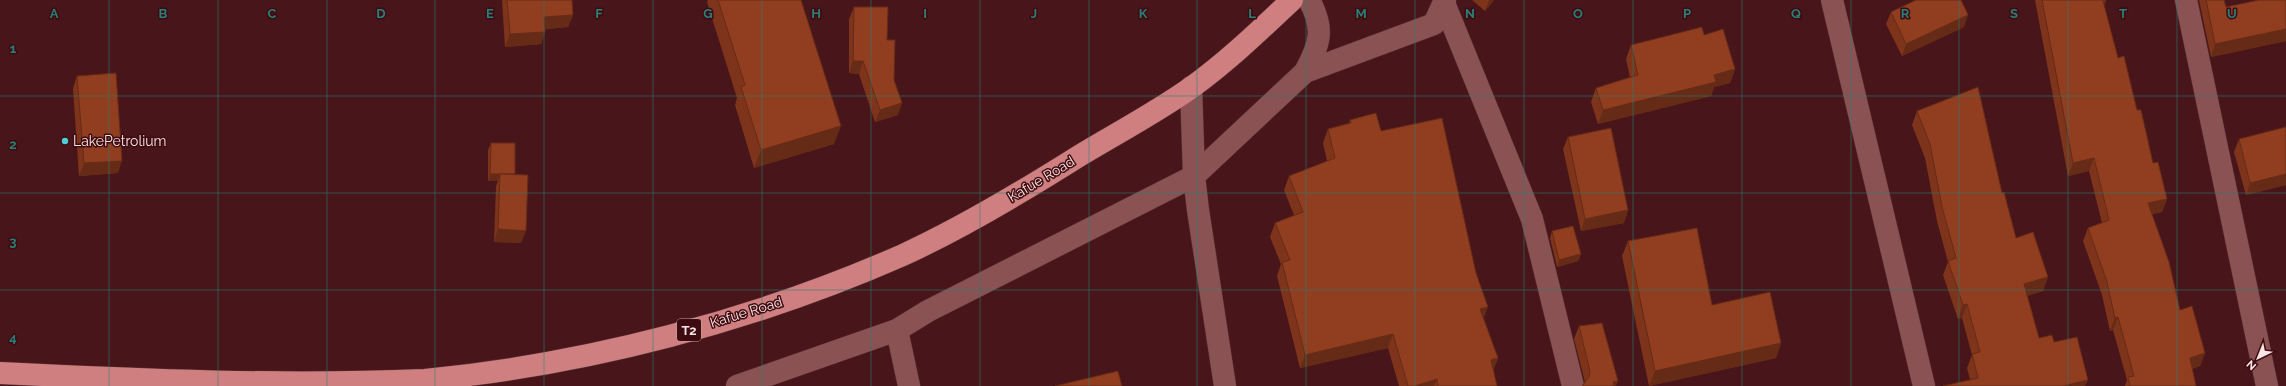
<svg xmlns="http://www.w3.org/2000/svg" width="2286" height="386" font-family="Raleway,sans-serif">
	<style>
		.lines { fill: none; stroke-linecap: round; stroke-linejoin: round }
		.street-casing { stroke: #5a3336; stroke-width: 23 }
		.highway-casing { stroke: #5a3336; stroke-width: 23 }
		.street { stroke: #8b5253; stroke-width: 22 }
		.highway { stroke: #cf7f7f; stroke-width: 22 }
		.wall { fill: #7d341b }
		.shaded-wall { fill: #662b16 }
		.building { fill: #913d1f; stroke: #662b16 }
		.grid { fill: none; stroke: #27817a; stroke-width: 1; stroke-opacity: 0.55 }
		.poi-dot { fill: #51ccd2; stroke: #3d0b10; stroke-width: 1.5 }
		.labels { text-anchor: middle; dominant-baseline: central; stroke-width: 3; stroke-linejoin: round; paint-order: stroke }
		.shield { fill: #3d0b10; stroke: #c2a4a6; stroke-width: 1 }
		.shield-label { font-size: 13px; font-weight: bold; fill: #fbe6e6 }
		.poi-label { font-size: 14px; fill: #fbe6e6; stroke: #3d0b10; text-anchor: start }
		.street-label { font-size: 14px; fill: #fbe6e6; stroke: #3d0b10 }
		.grid-label { font-size: 13px; text-anchor: middle; font-weight: bold; fill: #27817a; stroke: #3d0b10; stroke-width: 3; stroke-linejoin: round; paint-order: stroke }
	</style>
	<rect width="100%" height="100%" fill="#48161a"/>
	<g class="lines">
		<g class="street-casing">
			<g id="street">
				<polyline points="1832,0 1924,386"/>
				<polyline points="2186,0 2267,386"/>
				<polyline points="1444,3 1532,219 1573,386"/>
				<polyline points="1305,72 1434,24 1445,0"/>
				<polyline points="1191,87 1194,176 1198,210 1225,386"/>
				<polyline points="897,330 909,386"/>
				<path d="M737,386L897,330L928,311L1194,176L1305,72C1320,44 1325,29 1309,0"/>
			</g>
		</g>
		<g class="highway-casing">
			<path id="highway" d="M0,373C141,380 284,386 425,380C588,364 753,321 903,255C964,227 1022,192 1079,156C1117,133 1157,112 1192,87C1228,61 1260,30 1292,0"/>
		</g>
		<use href="#street" class="street"/>
		<use href="#highway" class="highway"/>
	</g>
	<g class="wall">
		<polygon points="502,0 572,0 573,15 568,27 545,29 541,44 505,47"/>
		<polygon points="708,0 801,0 834,144 754,168 735,105 737,98 707,2"/>
		<polygon points="1472,0 1494,0 1485,11"/>
		<polygon points="2035,0 2106,0 2104,6 2118,58 2137,110 2153,163 2167,199 2162,212 2152,214 2180,310 2205,353 2200,366 2192,369 2196,386 2125,386 2127,380 2113,330 2110,331 2102,295 2083,241 2088,228 2102,223 2089,171 2068,176"/>
		<polygon points="2199,0 2224,0 2226,7 2286,0 2286,41 2211,57"/>
		<polygon points="854,7 887,40 894,80 898,115 875,122 859,74 849,73 849,19"/>
		<polygon points="1891,12 1964,27 1902,56 1886,24"/>
		<polygon points="1704,35 1735,69 1730,83 1714,87 1711,96 1598,124 1591,102 1596,88 1630,77 1626,59 1631,45"/>
		<polygon points="77,76 118,173 79,176 73,88"/>
		<polygon points="1917,111 2002,193 2016,238 2048,277 2043,291 2027,296 2039,338 2054,342 2088,380 1970,379 1967,368 1972,355 1962,318 1958,319 1943,275 1948,262 1937,221 1925,158 1912,125"/>
		<polygon points="1350,120 1381,131 1484,319 1498,358 1493,370 1497,386 1399,386 1388,348 1300,368 1277,276 1281,264 1270,237 1275,223 1294,215 1284,190 1289,176 1327,161 1323,143 1328,129 1349,123"/>
		<polygon points="2286,127 2286,185 2246,195 2234,152 2239,139"/>
		<polygon points="1568,137 1628,210 1624,223 1581,231 1563,149"/>
		<polygon points="491,143 515,174 521,243 494,242 496,186 498,181 488,181 488,150"/>
		<polygon points="1552,231 1581,254 1578,261 1557,267 1550,238"/>
		<polygon points="1628,241 1712,305 1781,343 1776,358 1649,386 1622,256"/>
		<polygon points="1579,326 1616,386 1582,386 1585,382 1574,339"/>
	</g>
	<g class="shaded-wall">
		<polygon points="1489,0 1494,0 1485,11"/>
		<polygon points="2103,1 2106,1 2101,14"/>
		<polygon points="573,15 568,27 539,30 544,17"/>
		<polygon points="1968,15 1964,27 1902,56 1906,44"/>
		<polygon points="2286,29 2286,41 2211,57 2215,44"/>
		<polygon points="545,32 541,44 505,47 510,34"/>
		<polygon points="853,61 863,61 859,74 849,73"/>
		<polygon points="1735,69 1730,83 1714,87 1711,96 1598,124 1603,110 1714,75"/>
		<polygon points="902,103 898,115 875,122 880,110"/>
		<polygon points="841,126 834,144 754,168 761,150"/>
		<polygon points="2094,158 2089,171 2068,176 2073,163"/>
		<polygon points="122,161 118,173 79,176 84,163"/>
		<polygon points="490,174 500,174 498,181 488,181"/>
		<polygon points="2286,174 2286,185 2246,195 2250,183"/>
		<polygon points="2167,199 2162,212 2143,216 2148,203"/>
		<polygon points="1628,210 1624,223 1581,231 1585,219"/>
		<polygon points="498,229 526,231 521,243 494,242"/>
		<polygon points="1581,254 1578,261 1557,267 1559,260"/>
		<polygon points="2048,277 2043,291 2019,298 2024,284"/>
		<polygon points="1967,304 1962,318 1958,319 1963,305"/>
		<polygon points="1488,307 1483,320 1480,309"/>
		<polygon points="2118,317 2113,330 2110,331 2115,318"/>
		<polygon points="1393,334 1388,348 1300,368 1305,355"/>
		<polygon points="1781,343 1776,358 1649,386 1655,371"/>
		<polygon points="2205,353 2200,366 2185,370 2190,358"/>
		<polygon points="1498,358 1493,371 1491,360"/>
		<polygon points="1437,379 1434,386 1415,386"/>
		<polygon points="2088,380 2085,386 2063,386"/>
		<polygon points="1618,381 1616,386 1612,386 1613,382"/>
	</g>
	<g class="building">
		<polygon points="507,0 572,0 573,15 544,17 545,32 510,34"/>
		<polygon points="718,0 801,0 841,126 761,150 741,87 745,85"/>
		<polygon points="1916,0 1961,0 1968,15 1906,44 1891,12"/>
		<polygon points="2042,0 2106,0 2106,1 2103,1 2118,58 2124,56 2137,110 2141,110 2153,163 2158,162 2167,199 2148,203 2169,262 2180,310 2192,306 2205,353 2190,358 2196,386 2130,386 2128,377 2134,376 2118,317 2115,318 2107,282 2088,228 2109,220 2094,158 2073,163"/>
		<polygon points="2206,0 2224,0 2226,7 2259,0 2286,0 2286,29 2215,44"/>
		<polygon points="854,7 888,7 887,40 895,40 894,80 902,103 880,110 863,61 853,61"/>
		<polygon points="1702,27 1704,35 1723,29 1735,69 1714,75 1716,82 1603,110 1596,88 1638,75 1631,45"/>
		<polygon points="116,73 122,161 84,163 77,76"/>
		<polygon points="1978,87 2002,193 2004,192 2016,238 2033,232 2048,277 2024,284 2039,338 2052,335 2054,342 2077,337 2088,380 2063,386 1943,386 1978,378 1972,354 1980,352 1967,304 1963,305 1948,261 1956,258 1942,207 1930,144 1917,111"/>
		<polygon points="1376,113 1381,131 1442,118 1476,273 1488,307 1480,309 1498,358 1491,360 1497,386 1438,386 1437,379 1415,386 1408,386 1393,334 1305,355 1282,262 1290,260 1275,223 1303,212 1289,176 1335,158 1328,129 1351,123 1350,120"/>
		<polygon points="2286,127 2286,174 2250,183 2239,139"/>
		<polygon points="1611,128 1628,210 1585,219 1568,137"/>
		<polygon points="491,143 515,143 515,174 490,174"/>
		<polygon points="500,174 528,175 526,231 498,229"/>
		<polygon points="1573,226 1581,254 1559,260 1552,231"/>
		<polygon points="1697,228 1712,305 1770,292 1781,343 1655,371 1628,241"/>
		<polygon points="1602,323 1618,381 1613,382 1614,386 1583,386 1583,385 1589,377 1590,371 1579,326"/>
		<polygon points="1118,371 1122,386 1055,386"/>
	</g>
	<path class="grid" d="M109,0V386M218,0V386M327,0V386M435,0V386M544,0V386M653,0V386M762,0V386M871,0V386M980,0V386M1089,0V386M1197,0V386M1306,0V386M1415,0V386M1524,0V386M1633,0V386M1742,0V386M1851,0V386M1959,0V386M2068,0V386M2177,0V386M0,96H2286M0,193H2286M0,290H2286"/>
	<circle class="poi-dot" cx="65" cy="141" r="4"/>
	<g class="labels">
		<rect class="shield" x="677" y="319" width="24" height="22" rx="3"/>
		<g class="shield-label">
			<text x="689" y="330">T2</text>
		</g>
		<g class="poi-label">
			<text x="73" y="141">LakePetrolium</text>
		</g>
		<g class="street-label">
			<text transform="translate(1041 179) rotate(-31)">Kafue Road</text>
			<text transform="translate(746 312) rotate(-17)">Kafue Road</text>
		</g>
	</g>
	<g class="grid-label">
		<text x="54" y="18">A</text>
		<text x="163" y="18">B</text>
		<text x="272" y="18">C</text>
		<text x="381" y="18">D</text>
		<text x="490" y="18">E</text>
		<text x="599" y="18">F</text>
		<text x="708" y="18">G</text>
		<text x="816" y="18">H</text>
		<text x="925" y="18">I</text>
		<text x="1034" y="18">J</text>
		<text x="1143" y="18">K</text>
		<text x="1252" y="18">L</text>
		<text x="1361" y="18">M</text>
		<text x="1470" y="18">N</text>
		<text x="1578" y="18">O</text>
		<text x="1687" y="18">P</text>
		<text x="1796" y="18">Q</text>
		<text x="1905" y="18">R</text>
		<text x="2014" y="18">S</text>
		<text x="2123" y="18">T</text>
		<text x="2232" y="18">U</text>
		<text x="13" y="53">1</text>
		<text x="13" y="149">2</text>
		<text x="13" y="246">3</text>
		<text x="13" y="342">4</text>
	</g>
	<g transform="translate(2258 358) rotate(223)" stroke="#3d0b10" stroke-width="3" paint-order="stroke">
	<path d="M0-3L7 15L0 10L-7 15Z" fill="#fbe6e6"/>
	<text y="-6" font-size="11" font-weight="bold" text-anchor="middle" fill="#fbe6e6">N</text>
	</g>
</svg>
